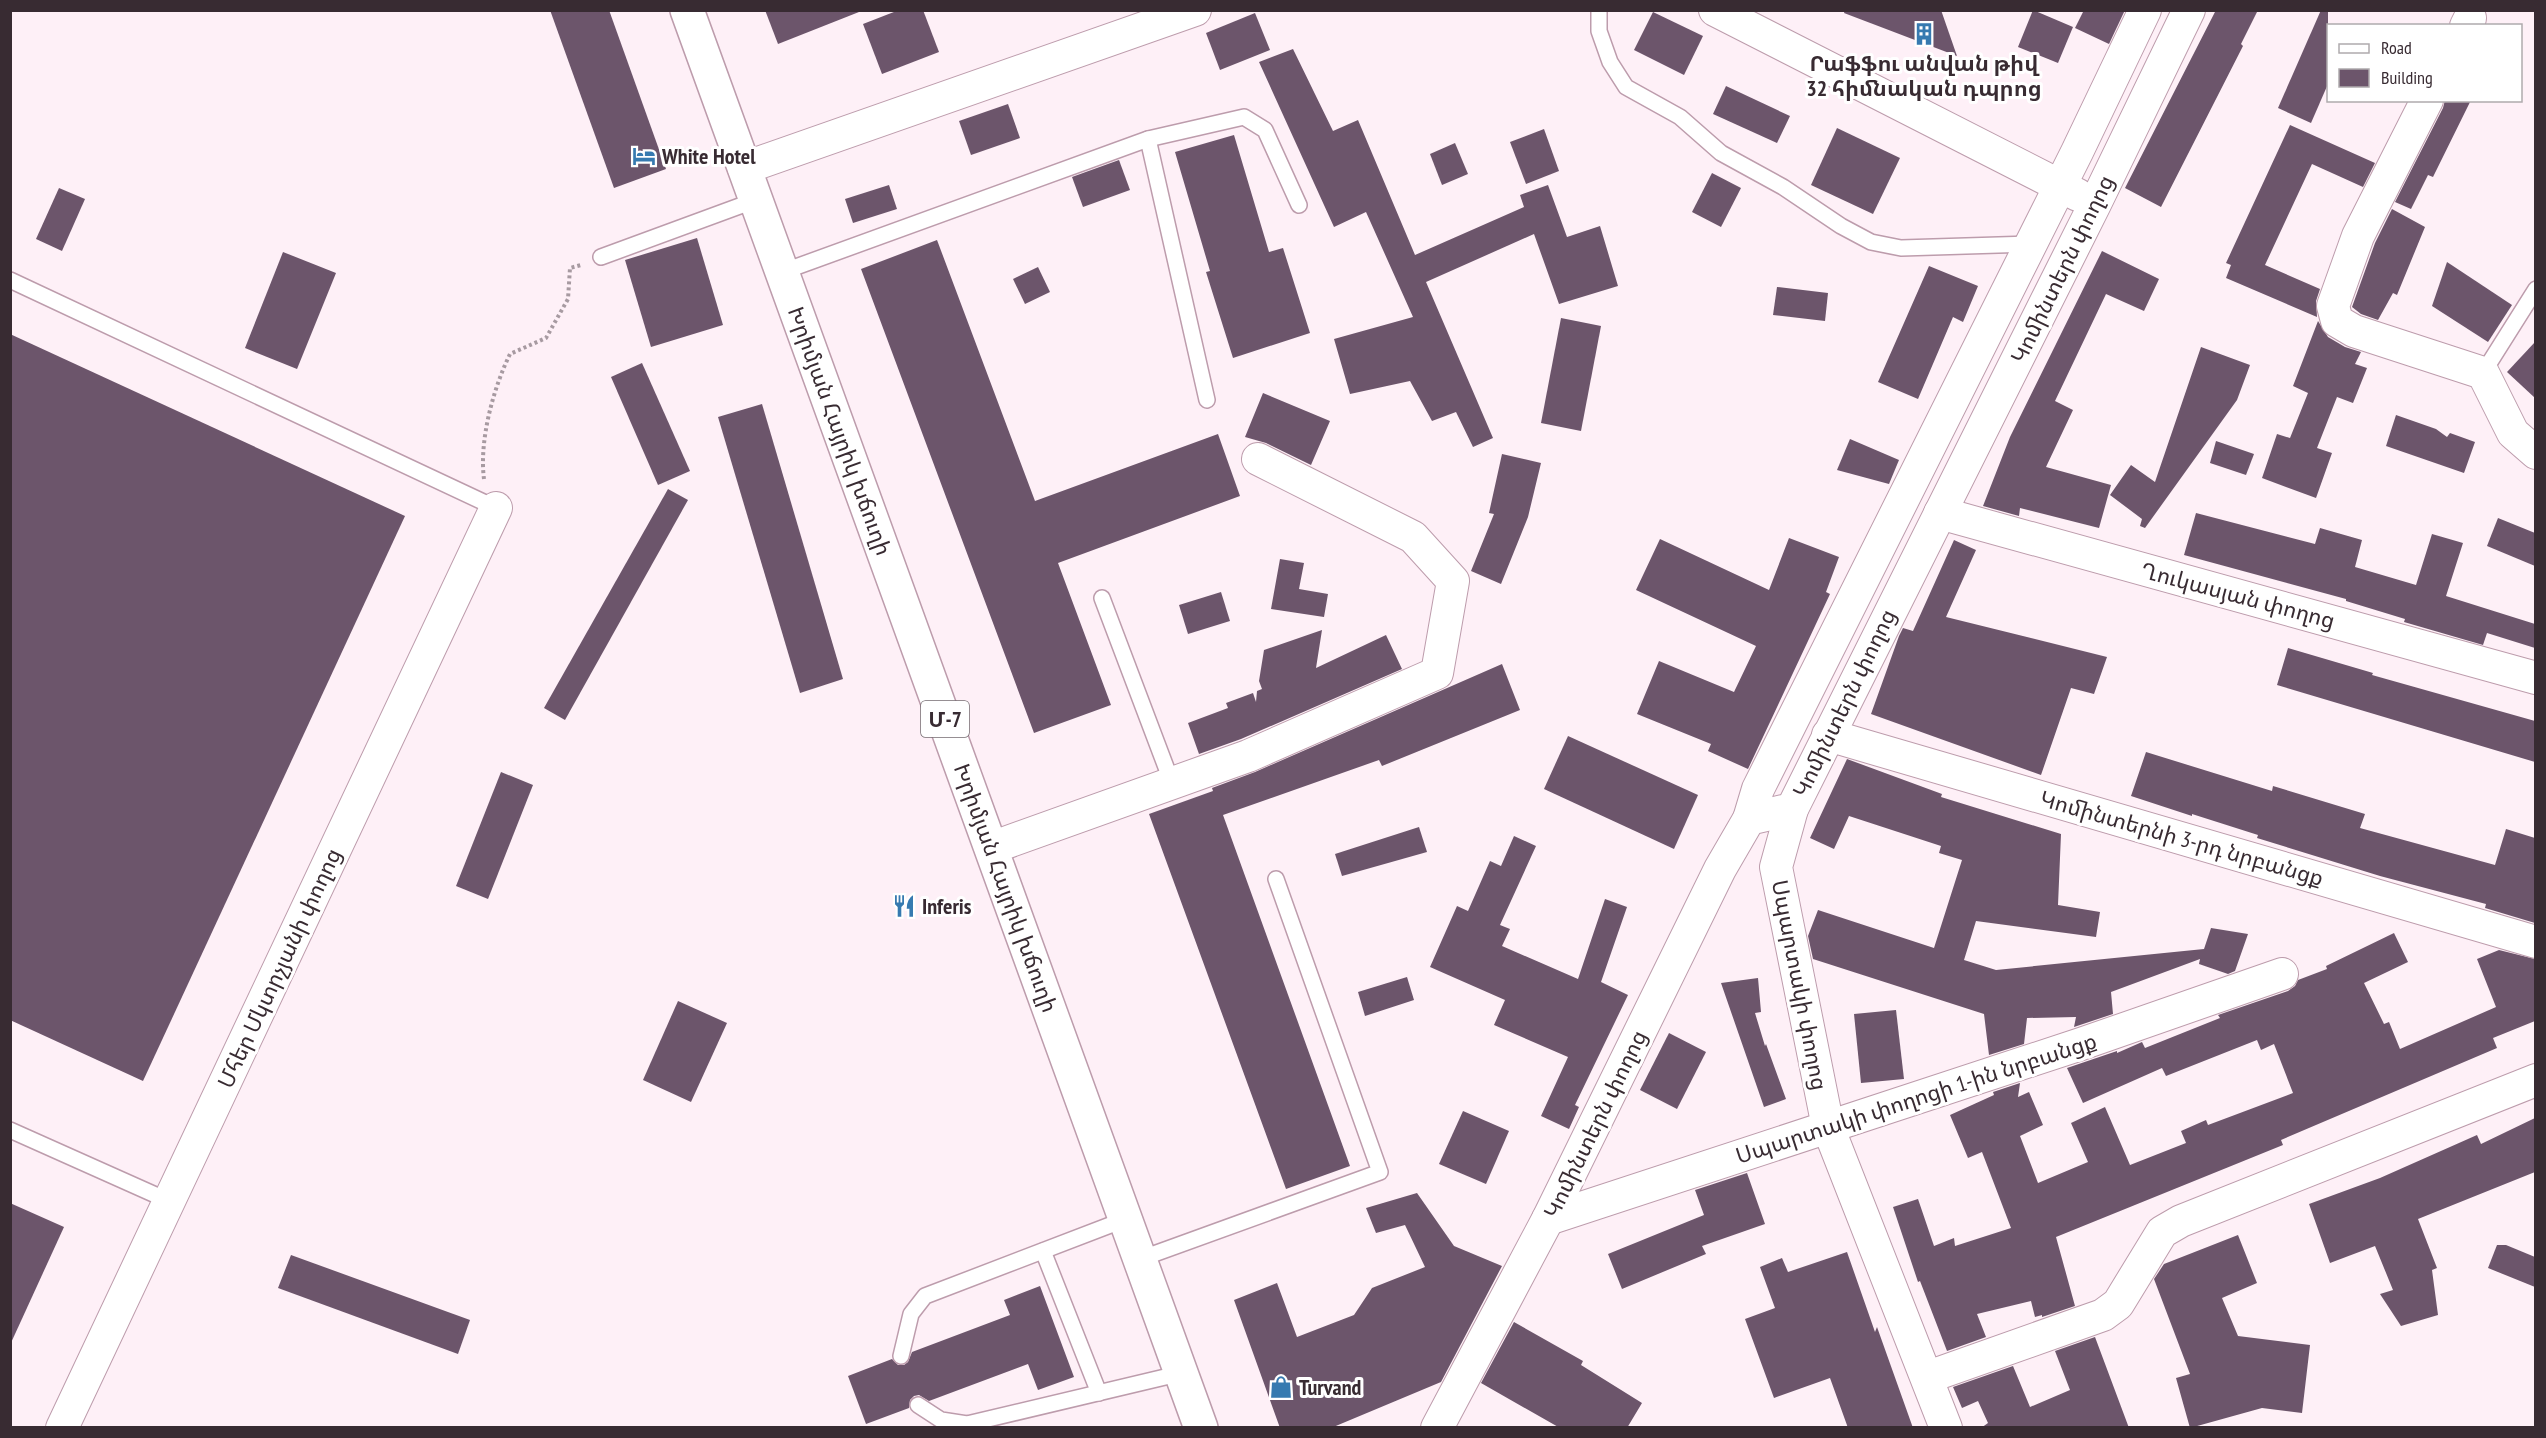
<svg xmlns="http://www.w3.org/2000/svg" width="2546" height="1438" font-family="'PT Sans Narrow','Noto Sans Armenian',sans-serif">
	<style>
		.building { fill: #6c556b }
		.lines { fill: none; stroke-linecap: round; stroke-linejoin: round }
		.lane-casing { stroke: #bd9cac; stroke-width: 18 }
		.street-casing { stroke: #bd9cac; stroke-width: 34 }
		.highway-casing { stroke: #bd9cac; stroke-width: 36 }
		.path { stroke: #a79aa1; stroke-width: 4; stroke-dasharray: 3 3; stroke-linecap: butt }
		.lane { stroke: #fff; stroke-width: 15 }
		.street { stroke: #fff; stroke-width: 32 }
		.highway { stroke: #fff; stroke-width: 33 }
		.labels { text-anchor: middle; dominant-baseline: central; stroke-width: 6; stroke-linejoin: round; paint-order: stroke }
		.shield { fill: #fff; stroke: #746b70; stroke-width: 1.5 }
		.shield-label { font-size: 21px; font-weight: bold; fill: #382b32 }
		.poi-label { font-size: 22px; font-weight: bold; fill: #382b32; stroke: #fff; text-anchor: start }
		.street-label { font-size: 22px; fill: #382b32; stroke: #fff }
	</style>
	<rect width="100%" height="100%" fill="#fef0f7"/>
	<g class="building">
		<polygon points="550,10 609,10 666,169 614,188"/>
		<polygon points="765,10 859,10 859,12 778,44"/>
		<polygon points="899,10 923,10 939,52 882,74 863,24"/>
		<polygon points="1845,10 1941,10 1957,56 1844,13"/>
		<polygon points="2033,10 2073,27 2058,63 2018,47"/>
		<polygon points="2084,10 2125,10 2109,44 2075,28"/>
		<polygon points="2216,10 2258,10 2241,44 2243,46 2161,207 2125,188"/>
		<polygon points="2321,10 2328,10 2328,84 2311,123 2278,108"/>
		<polygon points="1653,12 1703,36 1684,75 1634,50"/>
		<polygon points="1255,13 1270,50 1220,70 1206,33"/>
		<polygon points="1293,49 1333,131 1358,120 1415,255 1524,207 1520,195 1548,185 1567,237 1600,226 1618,286 1559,304 1534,234 1426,282 1493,438 1473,447 1456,412 1432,421 1410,381 1350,394 1334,339 1413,317 1366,212 1334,227 1259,62"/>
		<polygon points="1726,86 1790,116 1777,143 1713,114"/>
		<polygon points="2445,100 2471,100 2433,177 2428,175 2411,209 2395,202 2443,108"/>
		<polygon points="1008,104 1020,138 971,155 959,121"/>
		<polygon points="2290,125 2375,163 2363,187 2312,164 2265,265 2320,289 2316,301 2317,317 2226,278 2231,265 2226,263"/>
		<polygon points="1837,128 1900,158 1873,214 1811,185"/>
		<polygon points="1544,129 1559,171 1526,184 1510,142"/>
		<polygon points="1234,135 1269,252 1283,248 1310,333 1233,358 1206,272 1210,271 1175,152"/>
		<polygon points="1455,143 1468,174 1442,185 1430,154"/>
		<polygon points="1119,160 1130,190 1083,207 1072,177"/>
		<polygon points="1712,173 1741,188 1721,227 1692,212"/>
		<polygon points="889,185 897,209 853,223 845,199"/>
		<polygon points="59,188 85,199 62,251 36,239"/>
		<polygon points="2392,209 2425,227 2397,295 2393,293 2378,320 2361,314 2352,307 2375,243"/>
		<polygon points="697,238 723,325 651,347 625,260"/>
		<polygon points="937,240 1035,501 1218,434 1240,496 1058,563 1111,705 1034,733 861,269"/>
		<polygon points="2102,251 2159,279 2144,311 2106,294 2055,401 2073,410 2046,467 2111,485 2099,528 2020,508 2019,516 1983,506 2010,437"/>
		<polygon points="283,252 336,273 297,369 245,348"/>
		<polygon points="2447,262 2512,305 2488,342 2432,306"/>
		<polygon points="1929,266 1978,286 1963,322 1953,317 1918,399 1878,382"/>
		<polygon points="1038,267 1050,292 1025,304 1013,279"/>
		<polygon points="1777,287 1828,293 1825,321 1773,315"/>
		<polygon points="1561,318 1601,326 1581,431 1541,423"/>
		<polygon points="2318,321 2328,337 2345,347 2361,352 2355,364 2367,368 2353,403 2337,397 2317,448 2332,453 2316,498 2262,478 2277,434 2290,438 2308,393 2293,386"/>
		<polygon points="10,334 405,516 143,1081 10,1020"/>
		<polygon points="2535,342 2535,398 2507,372"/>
		<polygon points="2201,347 2250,365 2237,400 2145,528 2140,526 2142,519 2110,495 2131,465 2155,482"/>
		<polygon points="642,363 690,471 658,485 611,377"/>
		<polygon points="1263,393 1330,421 1311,465 1266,443 1245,437"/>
		<polygon points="762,404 843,679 800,693 718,417"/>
		<polygon points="2396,415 2436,429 2447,437 2450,433 2475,442 2464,473 2386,446"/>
		<polygon points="1850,439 1899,460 1889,484 1837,470"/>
		<polygon points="2216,441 2254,454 2246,475 2210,463"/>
		<polygon points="1502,454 1541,463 1528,517 1501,584 1471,571 1494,514 1489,513"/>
		<polygon points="668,489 688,500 565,720 544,708"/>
		<polygon points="2196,513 2315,544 2320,528 2362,540 2355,567 2416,585 2432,534 2463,543 2446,596 2535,624 2535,648 2487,633 2483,645 2404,622 2405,619 2346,601 2346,599 2184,555"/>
		<polygon points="2498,518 2535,533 2535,566 2487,546"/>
		<polygon points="1789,538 1839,557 1826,592 1830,594 1748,769 1708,751 1711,744 1637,714 1659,661 1734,692 1756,646 1636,590 1660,539 1769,590"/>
		<polygon points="1954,540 1976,550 1946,617 2107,657 2094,694 2071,688 2041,775 1871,714 1899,636 1903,628 1913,631"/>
		<polygon points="1280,559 1304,563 1299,589 1328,594 1324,617 1271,609"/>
		<polygon points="1221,592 1230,621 1188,634 1179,605"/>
		<polygon points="1322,630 1316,668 1386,635 1402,669 1241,739 1199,754 1188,723 1228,708 1226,703 1253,693 1256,702 1257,691 1262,689 1259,681 1264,650"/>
		<polygon points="2288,648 2373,673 2372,675 2535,721 2535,762 2277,685"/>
		<polygon points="1502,664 1520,710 1382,766 1379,760 1223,815 1350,1166 1286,1189 1149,814 1213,791 1212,788 1255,772"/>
		<polygon points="1568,736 1698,795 1674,849 1544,789"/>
		<polygon points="2146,752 2272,791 2273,786 2365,814 2360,828 2495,865 2506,829 2535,838 2535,923 2485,908 2486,904 2380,876 2257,838 2258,835 2192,814 2192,816 2131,796"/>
		<polygon points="1847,759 1942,794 1941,797 2061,834 2058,905 2100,912 2096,937 1976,921 1964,960 1996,970 2204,949 2211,928 2248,934 2235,971 2228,974 2199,964 2200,959 2111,992 2113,1014 2074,1027 2076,1017 2027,1018 2024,1044 1989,1055 1984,1014 1813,959 1808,936 1818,910 1934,948 1962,860 1939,853 1941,846 1849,816 1834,849 1810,838"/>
		<polygon points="501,772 533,785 488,899 456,886"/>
		<polygon points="1419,827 1427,852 1342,876 1335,854"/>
		<polygon points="1514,836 1536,846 1500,925 1510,929 1502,946 1578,979 1605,899 1627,907 1601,982 1628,995 1575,1105 1579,1107 1569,1129 1541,1116 1568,1057 1494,1025 1505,1000 1430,967 1457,906 1468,911 1490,861 1501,866"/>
		<polygon points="2394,933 2408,962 2364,983 2384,1024 2389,1022 2400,1049 2496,1007 2477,959 2499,950 2535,959 2535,1021 2493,1038 2497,1048 2281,1140 2283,1145 2056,1237 2075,1306 2042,1317 2042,1315 2035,1317 2031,1301 1977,1314 1986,1337 1947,1351 1920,1281 1918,1282 1893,1207 1918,1199 1934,1246 1954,1238 1955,1246 2011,1228 1982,1152 1968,1158 1950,1115 1994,1095 1993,1092 2020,1083 2018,1097 2029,1092 2043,1125 2020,1136 2038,1183 2088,1162 2071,1123 2105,1107 2130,1165 2186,1143 2181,1131 2206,1120 2208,1125 2293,1093 2274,1044 2261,1050 2257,1040 2166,1076 2162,1068 2083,1103 2067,1068 2117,1051 2117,1053 2142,1042 2145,1048 2220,1018 2218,1015 2288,991 2295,986 2298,980 2327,969 2326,966"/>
		<polygon points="1407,977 1414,1000 1365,1016 1358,992"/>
		<polygon points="1758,978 1761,1012 1755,1013 1765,1046 1766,1044 1786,1099 1764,1107 1721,983"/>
		<polygon points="678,1001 727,1023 691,1102 643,1080"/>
		<polygon points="1896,1010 1904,1079 1861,1083 1854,1014"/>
		<polygon points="1669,1033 1706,1052 1677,1109 1640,1090"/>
		<polygon points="1463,1111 1509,1131 1486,1184 1439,1164"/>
		<polygon points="2535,1118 2535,1172 2418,1219 2437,1268 2432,1270 2438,1315 2401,1326 2380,1294 2393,1290 2375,1246 2330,1263 2309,1204 2380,1178 2477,1135 2481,1144"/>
		<polygon points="1747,1173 1765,1224 1702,1246 1706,1254 1622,1289 1608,1254 1704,1215 1695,1190"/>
		<polygon points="1417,1193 1454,1246 1502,1266 1441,1382 1331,1428 1280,1428 1234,1300 1277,1283 1297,1337 1354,1315 1372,1288 1425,1267 1405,1225 1376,1233 1366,1208"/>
		<polygon points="10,1203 64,1227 10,1345"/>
		<polygon points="2238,1235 2257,1283 2222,1298 2238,1336 2310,1345 2302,1413 2262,1408 2190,1428 2176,1378 2190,1374 2154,1279 2164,1264"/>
		<polygon points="2497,1245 2506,1245 2535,1257 2535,1287 2488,1268"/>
		<polygon points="1847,1252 1875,1332 1877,1327 1913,1428 1848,1428 1830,1378 1774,1398 1745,1319 1775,1308 1760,1267 1782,1258 1788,1272"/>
		<polygon points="291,1255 470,1320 458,1354 278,1288"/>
		<polygon points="1040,1286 1074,1377 1038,1390 1028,1364 929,1401 919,1395 914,1396 910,1400 909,1408 866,1424 848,1376 892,1359 898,1365 904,1365 908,1362 912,1352 1010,1315 1004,1300"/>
		<polygon points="1514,1322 1583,1361 1581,1365 1642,1403 1627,1428 1560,1428 1481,1383"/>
		<polygon points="2095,1337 2129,1428 1981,1428 1988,1423 1978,1401 1962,1408 1953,1387 2013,1366 2030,1407 2070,1390 2055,1351"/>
	</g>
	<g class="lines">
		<g class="lane-casing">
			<g id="lane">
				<polyline points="1599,10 1599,31 1610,62 1626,87 1680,117 1721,153 1783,187 1841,226 1871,242 1901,248 2031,244"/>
				<polyline points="1148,139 1207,400"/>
				<polyline points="601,257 756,200"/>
				<polyline points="782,272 1148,139 1244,117 1265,130 1299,205"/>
				<polyline points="10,280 496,508"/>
				<polyline points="2483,373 2536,289"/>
				<polyline points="1102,598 1172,783"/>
				<polyline points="10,1130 169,1201"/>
				<polyline points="1043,1251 1099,1393"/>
				<polyline points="1140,1259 1380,1172 1276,879"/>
				<polyline points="901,1356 911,1314 925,1296 1126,1219"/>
				<polyline points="918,1405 941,1420 967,1424 1182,1373"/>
			</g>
		</g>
		<g class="street-casing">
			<g id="street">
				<polyline points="1715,10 2078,195"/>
				<polyline points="2466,26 2470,18"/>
				<polyline points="2427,100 2358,236 2333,306 2337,321 2354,331 2483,373 2513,433 2536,453"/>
				<polyline points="744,168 1195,10"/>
				<polyline points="1940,513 2536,678"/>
				<polyline points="1828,735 2536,942"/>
				<polyline points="1792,809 1776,867 1828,1127 1946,1428"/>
				<polyline points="1749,819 1758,789 2077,152 2145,10"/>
				<polyline points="991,848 1248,756 1437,673 1453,581 1413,537 1258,459"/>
				<polyline points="1548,1219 2081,1044 2282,974"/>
				<polyline points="1928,1377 2103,1315 2118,1304 2162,1232 2181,1221 2536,1080"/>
				<polyline points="62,1428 496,508"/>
				<polyline points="1437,1428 1548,1219 1720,869 1749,819 1792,809 2095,204 2189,10"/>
			</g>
		</g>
		<g class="highway-casing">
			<polyline id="highway" points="687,10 1201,1428"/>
		</g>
		<path class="path" d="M484,479C479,441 493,389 510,354L546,338L568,299L570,268L581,265"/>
		<use href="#lane" class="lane"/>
		<use href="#street" class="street"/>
		<use href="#highway" class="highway"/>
	</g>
	<defs>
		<g id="building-bare" transform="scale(1.8)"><path d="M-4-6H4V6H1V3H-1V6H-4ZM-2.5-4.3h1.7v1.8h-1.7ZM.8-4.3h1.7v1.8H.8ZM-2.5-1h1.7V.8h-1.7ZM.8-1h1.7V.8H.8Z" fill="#367ab0" stroke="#fff" stroke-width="2.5" paint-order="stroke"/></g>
		<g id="hotel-bare" transform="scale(1.8)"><path d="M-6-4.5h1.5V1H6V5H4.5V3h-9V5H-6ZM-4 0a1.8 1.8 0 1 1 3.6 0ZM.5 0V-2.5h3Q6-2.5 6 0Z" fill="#367ab0" stroke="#fff" stroke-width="2.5" paint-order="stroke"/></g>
		<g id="restaurant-bare" transform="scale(1.8)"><path d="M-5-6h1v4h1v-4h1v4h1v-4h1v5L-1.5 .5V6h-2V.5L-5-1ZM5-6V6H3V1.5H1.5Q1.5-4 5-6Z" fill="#367ab0" stroke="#fff" stroke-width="2.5" paint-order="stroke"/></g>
		<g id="shop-bare" transform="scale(1.8)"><path d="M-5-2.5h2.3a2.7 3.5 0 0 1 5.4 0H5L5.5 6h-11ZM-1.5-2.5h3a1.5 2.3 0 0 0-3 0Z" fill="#367ab0" stroke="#fff" stroke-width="2.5" paint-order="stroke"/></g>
	</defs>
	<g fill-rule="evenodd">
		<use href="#building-bare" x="1924" y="34"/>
		<use href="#hotel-bare" x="644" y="156"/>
		<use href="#restaurant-bare" x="904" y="906"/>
		<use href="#shop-bare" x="1281" y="1387"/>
	</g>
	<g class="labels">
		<rect class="shield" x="921" y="701" width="48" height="36" rx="4.5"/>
		<g class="shield-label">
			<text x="945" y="719">Մ-7</text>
		</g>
		<g class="poi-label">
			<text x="1924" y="63" text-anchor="middle">Րաֆֆու անվան թիվ<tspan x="1924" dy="25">32 հիմնական դպրոց</tspan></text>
			<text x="662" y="156">White Hotel</text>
			<text x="922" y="906">Inferis</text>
			<text x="1299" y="1387">Turvand</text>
		</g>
		<g class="street-label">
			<text transform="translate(2062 269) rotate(-64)">Կոմինտերն փողոց</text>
			<text transform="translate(840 431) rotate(70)">Խրիմյան Հայրիկ խճուղի</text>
			<text transform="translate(2238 595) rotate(15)">Ղուկասյան փողոց</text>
			<text transform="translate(1844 703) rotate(-64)">Կոմինտերն փողոց</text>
			<text transform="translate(2182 838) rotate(16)">Կոմինտերնի 3-րդ նրբանցք</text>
			<text transform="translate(1006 888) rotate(70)">Խրիմյան Հայրիկ խճուղի</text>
			<text transform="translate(279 968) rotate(-65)">Մհեր Մկտրչյանի փողոց</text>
			<text transform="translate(1800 985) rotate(79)">Սպարտակի փողոց</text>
			<text transform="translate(1916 1098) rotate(-18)">Սպարտակի փողոցի 1-ին նրբանցք</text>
			<text transform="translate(1595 1124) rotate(-64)">Կոմինտերն փողոց</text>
		</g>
	</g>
	<rect width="2546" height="1438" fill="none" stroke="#382b32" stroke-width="24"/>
	<rect x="2327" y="24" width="195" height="78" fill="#ffffff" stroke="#afaaad" stroke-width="1.5"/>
	<rect x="2339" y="44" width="30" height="9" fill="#ffffff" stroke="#afaaad" stroke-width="1.5"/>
	<text x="2381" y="54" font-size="18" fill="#382b32">Road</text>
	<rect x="2339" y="69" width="30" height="18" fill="#6c556b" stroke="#afaaad" stroke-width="1.5"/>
	<text x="2381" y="84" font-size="18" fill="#382b32">Building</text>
</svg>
